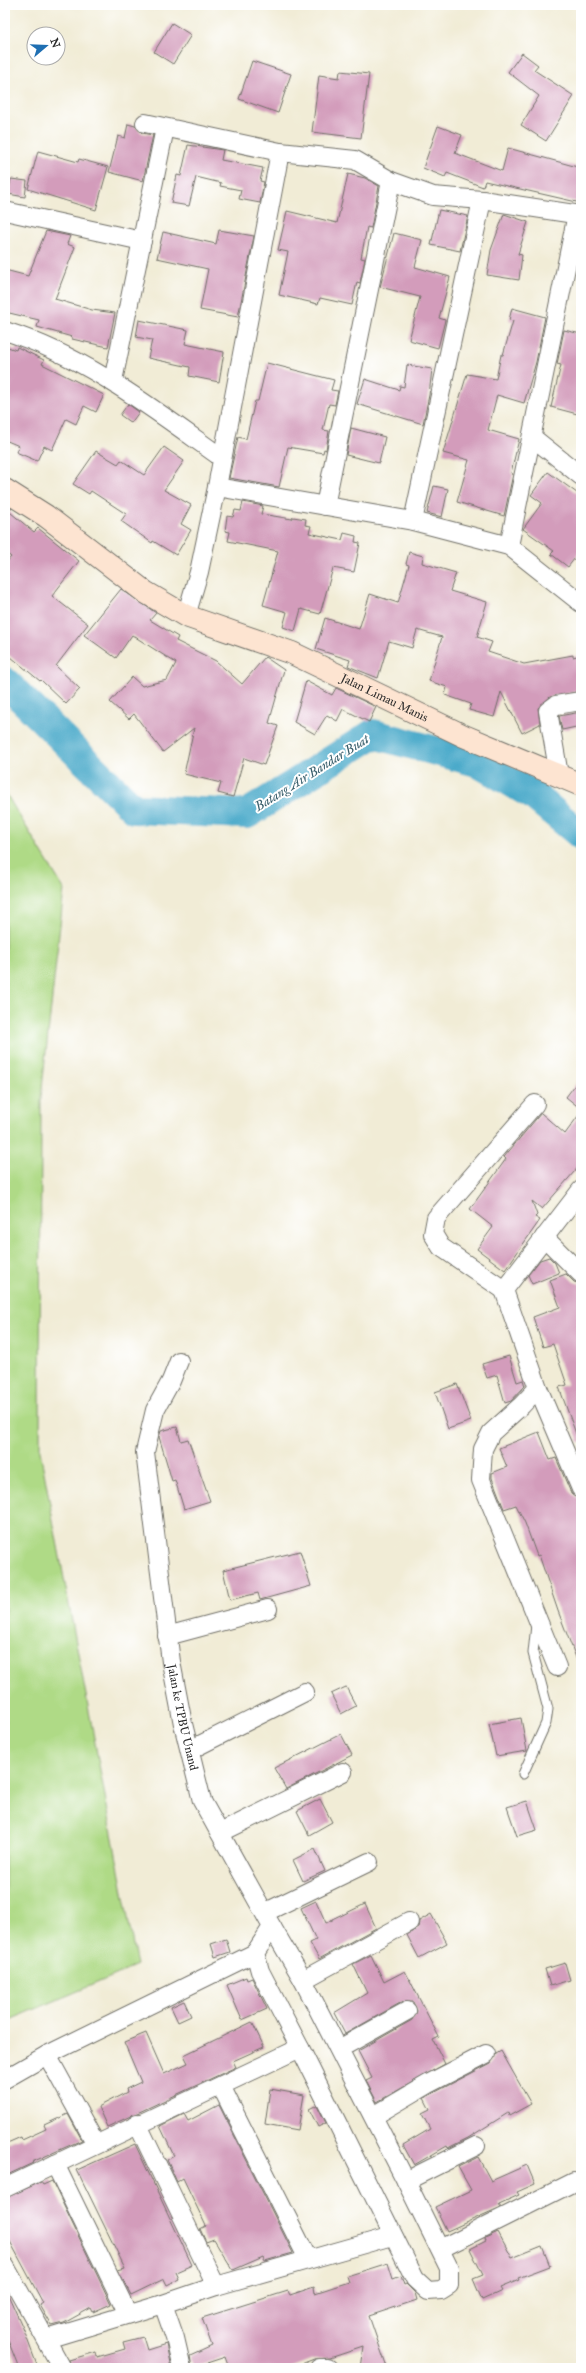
<svg xmlns="http://www.w3.org/2000/svg" width="586" height="2373" font-family="'IM FELL Great Primer',serif">
	<style>
		.green { fill: #afda86; stroke: #6d8258 }
		.lines { fill: none; stroke-linecap: round; stroke-linejoin: round }
		.river { stroke: #4baaca; stroke-width: 30 }
		.building { fill: #d39cbb }
		.lane-casing { stroke: #706f67; stroke-width: 11 }
		.street-casing { stroke: #706f67; stroke-width: 20 }
		.secondary-casing { stroke: #706f67; stroke-width: 24 }
		.lane { stroke: #fff; stroke-width: 9 }
		.street { stroke: #fff; stroke-width: 18 }
		.secondary { stroke: #fde4d1; stroke-width: 22 }
		.labels { text-anchor: middle; dominant-baseline: central; stroke-width: 4; stroke-linejoin: round; paint-order: stroke }
		.street-label { font-size: 12px; fill: #2b2b2b; stroke: #fff }
		.water-label { font-size: 13px; font-style: italic; fill: #385e6b; stroke: #fff }
	</style>
	<rect width="100%" height="100%" fill="#fff"/>
	<filter id="ink" filterUnits="userSpaceOnUse"><feTurbulence type="fractalNoise" baseFrequency=".025" numOctaves="2"/><feDisplacementMap in="SourceGraphic" scale="8" xChannelSelector="R" yChannelSelector="G"/><feConvolveMatrix kernelMatrix="1 2 1 2 8 2 1 2 1" color-interpolation-filters="sRGB"/></filter>
	<filter id="wash" filterUnits="userSpaceOnUse"><feTurbulence type="fractalNoise" baseFrequency=".012" numOctaves="4" result="noise"/><feDisplacementMap in="SourceGraphic" scale="16" xChannelSelector="R" yChannelSelector="G"/><feGaussianBlur stdDeviation="0.9" result="paint"/><feColorMatrix in="noise" values="0 0 0 0 0 0 0 0 0 0 0 0 0 0 0 0 0 1.4 0 .05"/><feComposite in="paint" operator="in"/></filter>
	<g filter="url(#wash)">
		<rect width="100%" height="100%" fill="#f1ecd6"/>
		<polygon class="green" points="5,792 64,889 41,1097 40,1451 137,1966 5,2022"/>
		<g class="lines">
			<polyline class="river" points="5,682 134,809 247,814 373,734 477,762 533,795 581,835"/>
		</g>
		<g id="blocks">
			<g class="building">
				<polygon points="172,23 191,35 173,64 154,52"/>
				<polygon points="522,53 538,65 534,70 574,96 546,141 521,125 539,96 508,72"/>
				<polygon points="252,61 291,74 278,113 239,99"/>
				<polygon points="340,71 369,74 361,138 312,132 319,75 339,78"/>
				<polygon points="128,124 135,126 142,133 153,135 143,181 109,172 118,136 125,138"/>
				<polygon points="438,126 462,135 455,153 502,171 508,148 581,168 581,203 485,181 483,187 447,173 445,177 423,168"/>
				<polygon points="188,145 223,150 221,160 263,168 260,181 264,182 260,203 239,199 241,190 220,186 221,183 196,177 189,206 171,203 177,175 181,176"/>
				<polygon points="38,151 78,162 79,159 108,167 96,210 28,189"/>
				<polygon points="348,174 365,178 379,186 371,228 367,227 361,258 365,259 360,283 357,282 352,305 320,298 318,304 279,295 288,252 278,250 287,211 337,223"/>
				<polygon points="11,179 27,181 25,197 8,194"/>
				<polygon points="439,210 468,216 460,251 431,245"/>
				<polygon points="504,214 528,222 518,254 522,255 519,280 487,275 491,250"/>
				<polygon points="219,230 254,236 238,317 200,310 208,269 157,258 163,232 216,244"/>
				<polygon points="46,231 70,236 67,244 75,247 55,299 92,310 115,313 108,347 72,339 72,337 37,327 39,320 5,312 5,270 28,276"/>
				<polygon points="394,233 422,240 415,267 450,277 439,318 445,320 438,348 409,340 420,297 380,287"/>
				<polygon points="512,308 545,317 536,362 524,403 497,395 488,430 519,439 511,473 513,474 504,516 457,502 469,460 443,453 467,374 496,379 501,355 503,355 513,321 509,320"/>
				<polygon points="139,320 188,330 185,344 224,352 219,382 189,376 190,367 148,358 152,340 136,337"/>
				<polygon points="564,330 581,334 581,415 551,407 561,365 557,364"/>
				<polygon points="5,346 16,350 17,347 44,360 42,364 104,395 96,412 84,406 76,424 66,419 52,450 44,446 37,461 16,452 19,446 5,440"/>
				<polygon points="267,363 334,380 331,390 338,391 335,405 329,404 323,430 329,431 326,450 324,449 323,453 288,447 279,487 229,478 238,437 246,439 255,401 258,401"/>
				<polygon points="407,365 432,369 429,395 423,424 357,404 365,379 399,390 400,386 404,387"/>
				<polygon points="128,404 139,412 131,423 120,415"/>
				<polygon points="351,428 385,437 379,463 346,455"/>
				<polygon points="164,447 184,461 164,490 191,505 181,524 191,530 176,555 153,541 152,543 121,521 126,514 91,491 89,494 73,484 96,451 118,464 121,460 144,475"/>
				<polygon points="548,472 581,496 581,550 568,567 551,554 554,551 523,529 542,503 531,495"/>
				<polygon points="434,486 448,489 442,517 427,513"/>
				<polygon points="243,502 263,506 261,514 292,519 293,517 306,519 305,525 311,526 309,533 342,540 344,533 356,536 355,542 360,543 354,572 333,568 320,614 301,609 295,631 283,627 287,612 263,605 278,551 228,541 230,532 225,531 227,516 233,517 235,510 241,511"/>
				<polygon points="5,508 34,532 38,528 79,561 52,596 88,624 56,666 80,689 66,704 41,680 40,681 5,652 5,564 11,557 5,552"/>
				<polygon points="409,552 423,556 422,563 456,573 450,591 487,602 477,637 492,642 488,652 524,664 573,655 573,657 581,655 581,691 550,697 538,708 540,724 522,733 501,692 494,717 469,710 471,704 445,695 447,687 429,681 442,637 417,630 412,648 389,641 378,678 348,666 350,660 316,649 325,618 359,629 370,594 398,603 409,565 406,564"/>
				<polygon points="121,589 156,613 150,620 178,637 176,641 216,661 242,684 265,657 284,670 269,723 278,726 264,765 244,758 233,797 218,793 221,783 184,774 194,728 163,752 134,714 129,719 110,702 132,677 142,686 167,680 176,663 132,635 116,658 84,635"/>
				<polygon points="306,681 332,695 336,688 376,707 369,722 343,709 337,721 327,715 315,734 294,722"/>
				<polygon points="581,712 581,726 562,730 559,716"/>
				<polygon points="581,1077 581,1109 566,1097"/>
				<polygon points="581,1112 581,1164 542,1209 532,1201 537,1215 535,1217 540,1220 505,1270 477,1249 493,1227 470,1209 506,1159 504,1157 541,1113 565,1134"/>
				<polygon points="549,1257 555,1263 559,1273 532,1284 528,1275 540,1260"/>
				<polygon points="566,1274 574,1282 581,1284 581,1442 579,1442 559,1387 567,1385 553,1344 543,1347 533,1317 560,1307 550,1280"/>
				<polygon points="509,1356 517,1382 523,1380 525,1386 511,1401 505,1403 497,1375 487,1378 482,1364"/>
				<polygon points="457,1384 471,1421 448,1429 435,1392"/>
				<polygon points="177,1427 181,1441 188,1439 210,1501 184,1509 175,1480 172,1481 168,1467 159,1437 161,1431"/>
				<polygon points="539,1432 550,1460 556,1458 571,1493 579,1499 581,1504 580,1668 558,1611 539,1555 537,1556 525,1523 516,1505 504,1509 492,1478 492,1473 507,1467 499,1448"/>
				<polygon points="300,1551 311,1586 260,1600 258,1593 230,1600 223,1570"/>
				<polygon points="346,1687 356,1706 341,1714 331,1694"/>
				<polygon points="521,1718 527,1751 496,1756 489,1724"/>
				<polygon points="341,1734 352,1755 286,1789 274,1768"/>
				<polygon points="320,1799 332,1822 309,1835 297,1811"/>
				<polygon points="527,1801 537,1830 517,1836 507,1807"/>
				<polygon points="315,1849 325,1871 303,1881 293,1860"/>
				<polygon points="316,1901 326,1923 365,1904 376,1928 319,1959 310,1943 316,1940 301,1908"/>
				<polygon points="431,1914 447,1943 419,1958 407,1935 418,1928 419,1921"/>
				<polygon points="226,1939 230,1952 215,1957 211,1944"/>
				<polygon points="371,1955 384,1982 405,1971 439,2037 433,2040 445,2064 377,2102 366,2081 372,2078 358,2051 412,2020 417,2011 413,2002 402,2002 345,2034 334,2013 367,1993 353,1964"/>
				<polygon points="565,1963 570,1980 550,1986 545,1969"/>
				<polygon points="246,1977 247,1980 252,1978 267,2009 242,2020 227,1985"/>
				<polygon points="184,2001 191,2016 178,2022 171,2007"/>
				<polygon points="252,2022 264,2047 233,2061 236,2067 107,2127 98,2107 127,2092 126,2089 141,2082 124,2042 146,2033 164,2074 188,2063 184,2055"/>
				<polygon points="501,2051 531,2104 509,2116 508,2113 468,2138 448,2148 447,2146 414,2165 403,2145 430,2129 422,2114 430,2110 424,2098 491,2063 496,2054"/>
				<polygon points="270,2089 304,2095 298,2130 265,2124"/>
				<polygon points="219,2105 293,2253 265,2261 263,2257 233,2270 214,2239 206,2242 200,2229 206,2226 183,2178 177,2182 167,2160 174,2156 160,2126 184,2114 188,2121"/>
				<polygon points="317,2105 326,2123 318,2127 309,2109"/>
				<polygon points="68,2114 82,2140 32,2162 33,2163 5,2176 5,2144 21,2137 22,2140 46,2129 44,2125"/>
				<polygon points="135,2144 192,2265 176,2272 179,2279 167,2285 164,2279 131,2295 118,2270 125,2268 122,2262 77,2170"/>
				<polygon points="478,2157 491,2181 527,2165 535,2184 517,2192 519,2195 499,2204 501,2207 447,2231 435,2207 471,2190 458,2167"/>
				<polygon points="52,2181 111,2304 93,2312 91,2308 64,2323 52,2326 40,2305 43,2303 5,2232 5,2198 41,2182 43,2185"/>
				<polygon points="498,2232 512,2258 542,2246 550,2266 518,2278 519,2280 500,2288 502,2291 482,2300 473,2279 483,2275 470,2249 486,2241 485,2238"/>
				<polygon points="388,2263 393,2279 401,2276 404,2285 406,2284 415,2293 417,2300 369,2316 387,2368 360,2368 363,2347 330,2358 314,2359 291,2368 229,2368 225,2357 192,2368 190,2356 212,2346 202,2318 288,2291 290,2295 314,2287 315,2293 349,2282 347,2276"/>
				<polygon points="5,2288 23,2328 38,2368 19,2368 5,2333"/>
				<polygon points="143,2337 147,2350 166,2344 171,2368 72,2368 69,2360 96,2352 97,2357 125,2349 123,2342"/>
			</g>
		</g>
	</g>
	<g filter="url(#ink)">
		<use href="#blocks" fill-opacity="0" stroke="#706f67" stroke-width="1"/>
		<g class="lines">
			<g class="lane-casing">
				<polyline id="lane" points="523,1774 546,1723 548,1709 533,1653 536,1625"/>
			</g>
			<g class="street-casing">
				<g id="street">
					<polyline points="145,123 280,152 355,160 391,181 433,196 482,200 581,215"/>
					<polyline points="5,211 142,241"/>
					<path d="M5,331C87,357 153,409 222,458"/>
					<polyline points="113,381 165,128"/>
					<polyline points="532,437 581,476"/>
					<polyline points="217,487 413,521 509,546 581,603"/>
					<polyline points="325,506 391,181"/>
					<polyline points="413,521 482,200"/>
					<polyline points="509,546 577,214"/>
					<polyline points="186,616 199,572 217,487 280,152"/>
					<polyline points="559,775 548,711 556,705 581,701"/>
					<polyline points="581,1190 504,1290 538,1388 581,1489"/>
					<polyline points="544,1237 581,1274"/>
					<polyline points="504,1290 441,1247 433,1234 436,1218 535,1104"/>
					<path id="s1" d="M179,1361L171,1381L155,1410L145,1452L171,1662L183,1724L202,1801L272,1927L255,1953L260,1971L300,2048"/>
					<polyline points="538,1388 522,1405 491,1433 483,1449 481,1480 557,1667"/>
					<polyline points="167,1636 268,1609"/>
					<polyline points="190,1750 305,1692"/>
					<polyline points="220,1833 343,1772"/>
					<polyline points="266,1912 369,1862"/>
					<polyline points="272,1927 303,1980 406,2181 476,2146"/>
					<polyline points="303,1980 409,1922"/>
					<polyline points="339,2049 407,2011"/>
					<polyline points="47,2055 96,2144"/>
					<polyline points="5,2079 47,2055 255,1953"/>
					<polyline points="221,2086 308,2259"/>
					<polyline points="374,2116 428,2084 486,2054"/>
					<polyline points="137,2123 216,2286"/>
					<polyline points="55,2164 128,2314"/>
					<polyline points="5,2188 300,2048 415,2279 428,2291 441,2290 449,2285 449,2268 406,2181"/>
					<polyline points="440,2249 574,2182"/>
					<polyline points="5,2266 62,2368"/>
					<polyline points="47,2339 163,2304"/>
					<polyline points="182,2368 175,2338 163,2304 216,2286 392,2236"/>
					<polyline points="319,2368 328,2368"/>
				</g>
			</g>
			<g class="secondary-casing">
				<g id="secondary">
					<path id="s2" d="M5,490L46,516L145,592L186,616L292,653L464,736L581,785"/>
				</g>
			</g>
			<use href="#lane" class="lane"/>
			<use href="#street" class="street"/>
			<use href="#secondary" class="secondary"/>
		</g>
	</g>
	<g class="labels">
		<g class="street-label">
			<text stroke="none"><textPath href="#s2" startOffset="436">Jalan Limau Manis</textPath></text>
			<text stroke="none"><textPath href="#s1" startOffset="366">Jalan ke TPBU Unand</textPath></text>
		</g>
		<g class="water-label">
			<text transform="translate(312 773) rotate(-32)">Batang Air Bandar Buat</text>
		</g>
	</g>
	<rect width="586" height="2373" fill="none" stroke="#fff" stroke-width="20"/>
	<g transform="translate(46 46) rotate(71)"><circle r="19" fill="#ffffff" stroke="#aaaaaa"/>
	<path d="M0-3L7 15L0 10L-7 15Z" fill="#1f6fb2"/>
	<text y="-6" font-size="11" font-weight="bold" text-anchor="middle" fill="#2b2b2b">N</text>
	</g>
</svg>
